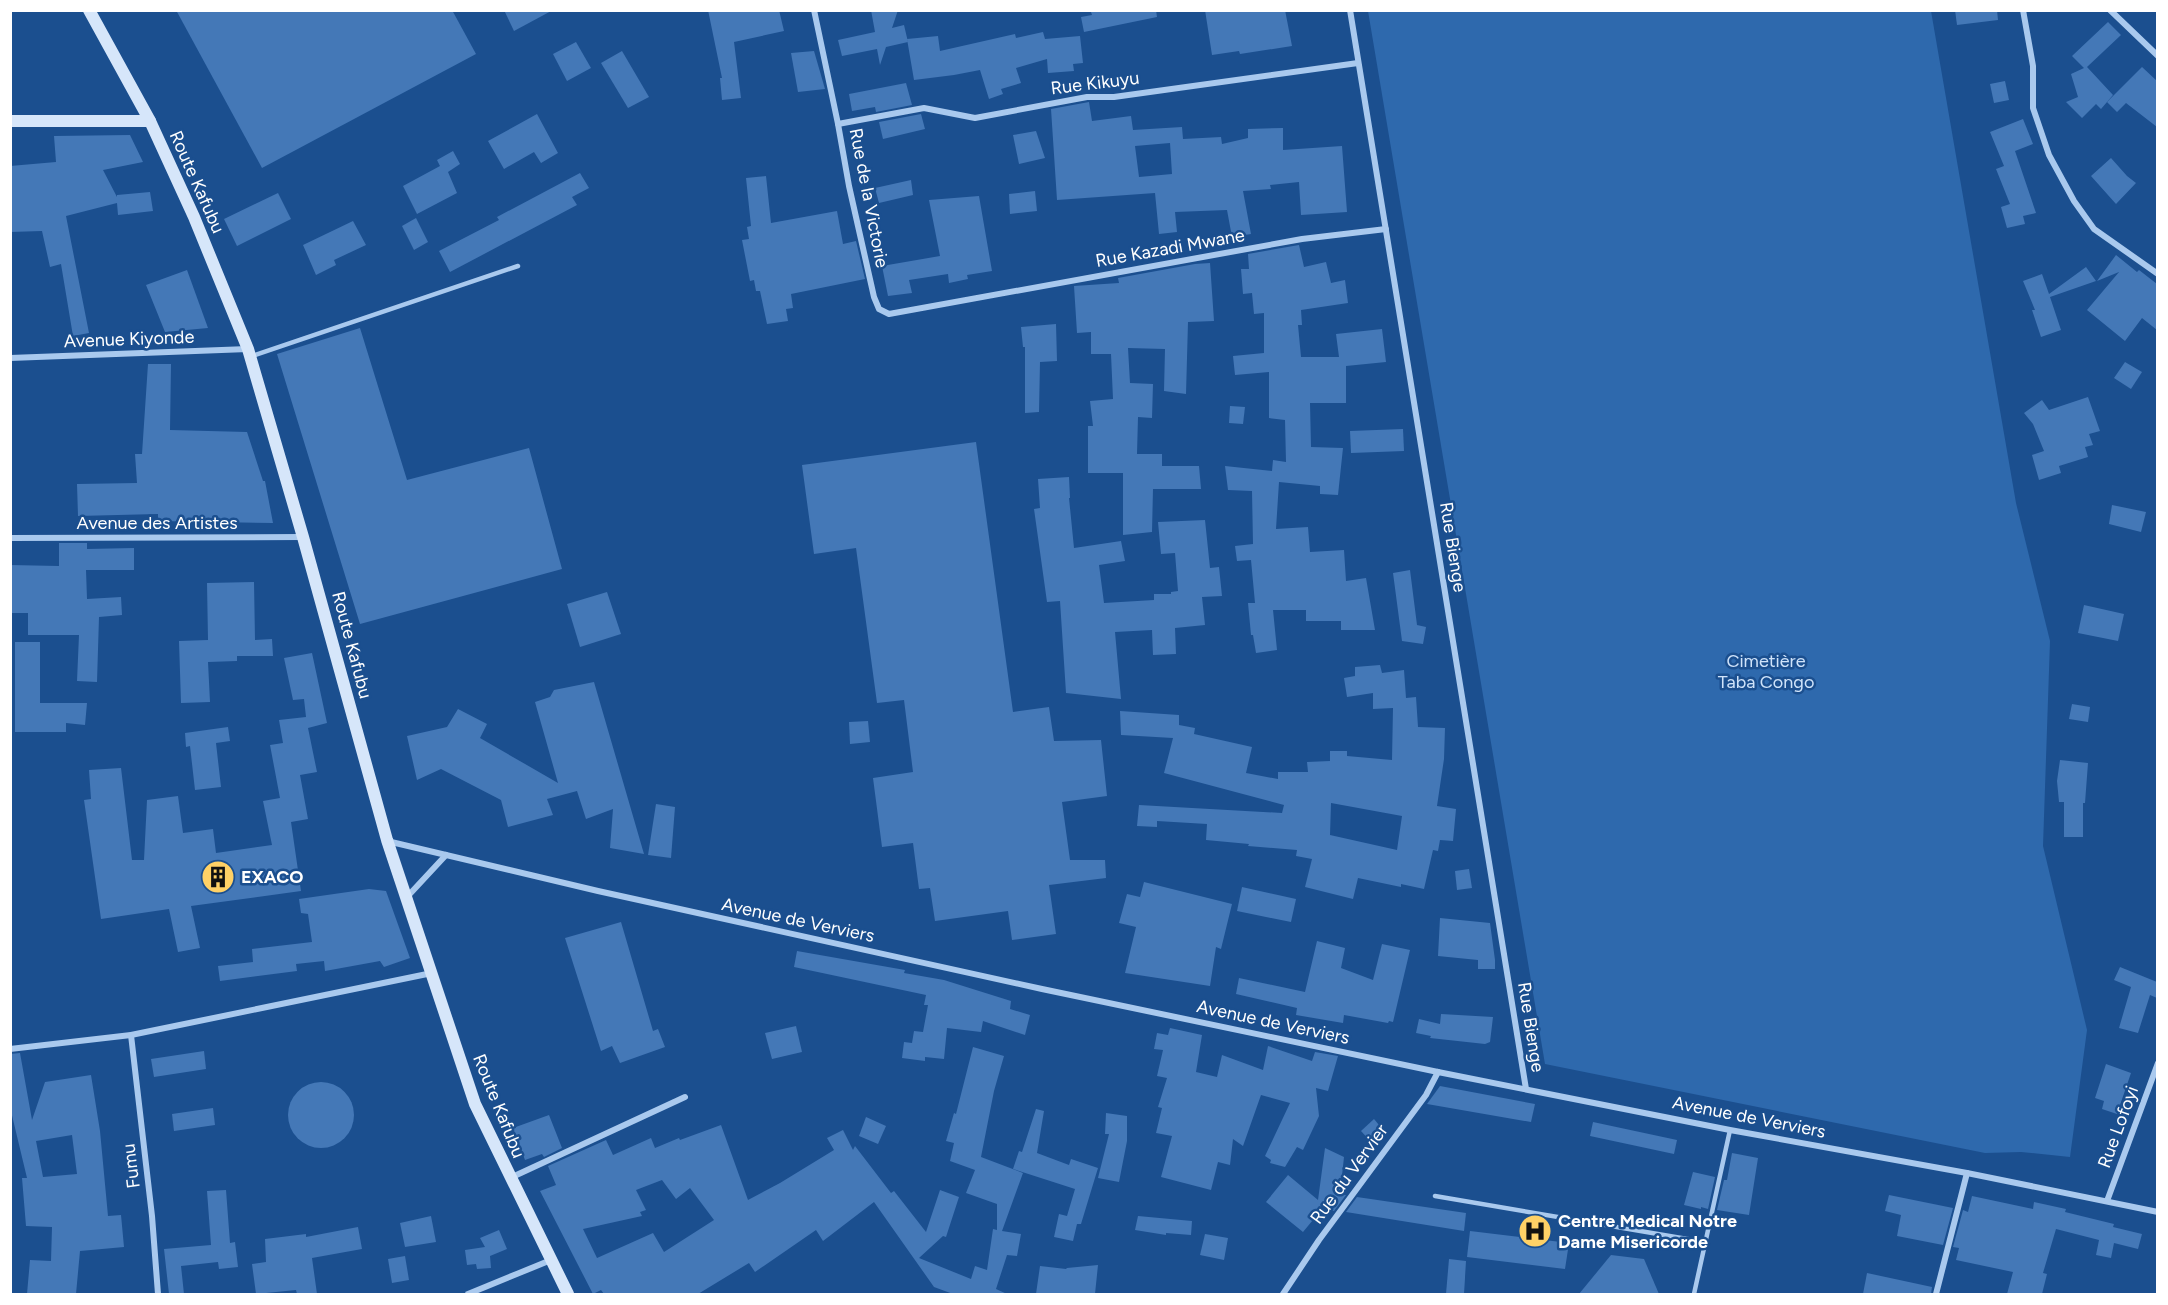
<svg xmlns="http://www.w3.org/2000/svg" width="2168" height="1305" font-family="Figtree,sans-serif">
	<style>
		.green { fill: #2e69ad }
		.building { fill: #4478b7; fill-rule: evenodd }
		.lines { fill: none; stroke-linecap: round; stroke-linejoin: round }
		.lane { stroke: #a9c9ee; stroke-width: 4.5 }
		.street { stroke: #a9c9ee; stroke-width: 6 }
		.secondary { stroke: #d6e6fa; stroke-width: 12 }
		.labels { text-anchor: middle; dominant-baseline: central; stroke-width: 5; stroke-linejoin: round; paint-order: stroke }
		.street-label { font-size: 18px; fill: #fff; stroke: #1b4f8f }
		.park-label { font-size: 18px; fill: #cfe3fa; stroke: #1b4f8f }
		.poi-label { font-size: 18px; font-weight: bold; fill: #fff; stroke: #1b4f8f; text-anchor: start }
	</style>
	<rect width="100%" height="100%" fill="#1b4f8f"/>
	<polygon class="green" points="1368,11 1931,11 2016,503 2050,641 2043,846 2087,1030 2070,1157 2021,1152 1985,1153 1545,1064"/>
	<g class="building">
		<polygon points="176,10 452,10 476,54 262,168"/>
		<polygon points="504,10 553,10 514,31"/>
		<polygon points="708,10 779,10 784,31 734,42 741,98 722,100 720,78 722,78"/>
		<polygon points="871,10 898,10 892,28 904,25 908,42 886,47 880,65 877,49 842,56 838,40 875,32"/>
		<polygon points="1099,10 1156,10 1157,17 1084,32 1081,17 1092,15 1091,12"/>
		<polygon points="1205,10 1285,10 1292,46 1240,54 1239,51 1212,55"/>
		<polygon points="1955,10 1997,10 1998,20 1957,25"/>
		<polygon points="2108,22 2121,35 2087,67 2113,95 2101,109 2096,104 2082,118 2066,102 2078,97 2071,74 2084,68 2072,56"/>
		<polygon points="1043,32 1045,39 1080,36 1083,63 1073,64 1074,71 1048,73 1047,59 1016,68 1021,83 1001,89 1003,94 989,99 980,70 954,75 914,80 907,39 938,36 940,51 1015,34 1016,38"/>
		<polygon points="576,42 591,68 567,81 553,54"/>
		<polygon points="622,51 649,97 628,108 601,63"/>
		<polygon points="814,51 825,89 798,92 791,53"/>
		<polygon points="2142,67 2157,81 2157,127 2126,103 2117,112 2107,102"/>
		<polygon points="2005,81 2009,100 1994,103 1990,84"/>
		<polygon points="906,83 912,105 876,112 875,107 852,111 849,94"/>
		<path d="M1089,102L1092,121L1131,116L1133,130L1182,127L1183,139L1221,137L1222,144L1248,138V129L1283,128V150L1342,146L1347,212L1301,215L1299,182L1270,185L1271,189L1243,191L1251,234L1232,237L1227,210L1175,212L1177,232L1159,234L1155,193L1057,200L1051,109ZM1170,143L1172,174L1139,177L1135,146Z"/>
		<polygon points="537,114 558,153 541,163 534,152 504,169 488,141"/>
		<polygon points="921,114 925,129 883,139 879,122"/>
		<polygon points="2023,119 2033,144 2015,151 2036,213 2023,216 2025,224 2007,228 2001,207 2010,204 1996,169 2004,166 1990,132"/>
		<polygon points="1036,131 1045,158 1019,164 1013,135"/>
		<polygon points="130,135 143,162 103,170 117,197 117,195 150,192 153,211 118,215 117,203 66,216 89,333 73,336 61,264 50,267 42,231 10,232 10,166 56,162 54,136"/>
		<polygon points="453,151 460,164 448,172 457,193 417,214 403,186 440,166 437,160"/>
		<polygon points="2111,158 2127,176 2136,183 2116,204 2091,176"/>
		<polygon points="580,173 589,188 572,197 577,205 450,272 439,251 499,220 497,217"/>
		<polygon points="766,176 771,223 837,211 843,244 856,241 865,279 791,294 793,308 786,309 788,321 767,324 760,291 756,291 754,280 750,281 742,240 749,239 747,227 751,226 746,178"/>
		<polygon points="911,180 913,195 879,203 875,188"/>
		<polygon points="1035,191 1037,211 1010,214 1009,194"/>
		<polygon points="278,193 291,219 237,246 224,219"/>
		<polygon points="979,196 992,271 967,275 968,279 949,283 948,274 909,280 912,293 888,296 882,266 940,256 929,200"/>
		<polygon points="416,218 428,242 414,250 402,226"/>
		<polygon points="353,221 366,245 334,260 336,265 316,275 303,245"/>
		<polygon points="1299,245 1304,267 1326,262 1331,283 1345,280 1348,303 1301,310 1302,325 1298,325 1301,357 1339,357 1336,334 1382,329 1386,362 1346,366 1346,403 1310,403 1311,447 1343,448 1338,495 1320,494 1320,486 1279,482 1276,529 1308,527 1310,552 1344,550 1346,581 1366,578 1375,630 1341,630 1341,621 1306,621 1306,610 1273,610 1277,650 1256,653 1253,635 1251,635 1248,603 1255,603 1251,560 1237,561 1235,546 1253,544 1252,491 1228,490 1225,466 1272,471 1273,460 1286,462 1285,420 1269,418 1269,372 1235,375 1233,356 1264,353 1264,313 1254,314 1252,293 1243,294 1241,269 1249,269 1248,254"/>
		<polygon points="2116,255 2137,272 2139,270 2157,284 2157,330 2142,318 2125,341 2087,310 2119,272 2097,281"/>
		<polygon points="1210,263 1214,321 1188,322 1186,394 1164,391 1165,349 1128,348 1130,383 1153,384 1152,418 1138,417 1137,454 1162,454 1162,466 1199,466 1201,489 1153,489 1152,532 1123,535 1123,473 1088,473 1088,426 1093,426 1090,401 1113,399 1111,354 1091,354 1091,332 1077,333 1074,286 1119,283 1118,278 1195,264"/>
		<polygon points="2086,267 2096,281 2050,297 2061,330 2041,337 2032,310 2035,310 2023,281 2042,274 2049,294"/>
		<polygon points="187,270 208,328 165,332 146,285"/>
		<polygon points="1056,324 1057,361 1040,362 1039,412 1025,413 1025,347 1023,347 1021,327"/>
		<polygon points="360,328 407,480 529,448 562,569 360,624 277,354"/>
		<polygon points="2125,362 2142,372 2131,389 2114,378"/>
		<polygon points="148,364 171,364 170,430 247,432 263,481 265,481 273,523 158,521 158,514 78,516 77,484 137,483 135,454 142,454"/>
		<polygon points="2088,397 2100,431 2089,434 2093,445 2085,447 2088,457 2059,466 2061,473 2039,480 2032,455 2044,451 2033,424 2024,413 2042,400 2049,410"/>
		<polygon points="1230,406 1245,407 1243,424 1229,423"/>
		<polygon points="1403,429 1404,451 1351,453 1350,431"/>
		<polygon points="976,442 1013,712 1049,707 1054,741 1101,740 1107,796 1062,802 1070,860 1105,860 1106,878 1049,885 1056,934 1012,940 1008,911 935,921 930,888 919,889 913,843 882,847 873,778 913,772 904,700 877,703 856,548 814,554 802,465"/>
		<polygon points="1069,477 1070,498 1069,498 1074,548 1121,541 1125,561 1099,565 1104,603 1154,600 1154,594 1171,594 1171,592 1178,591 1175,553 1161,554 1158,522 1205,520 1210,568 1219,567 1222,596 1202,597 1205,625 1175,628 1176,654 1153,655 1152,630 1115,632 1121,699 1066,693 1060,601 1047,602 1034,509 1040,508 1038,479"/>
		<polygon points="2112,505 2146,512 2141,532 2109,524"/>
		<polygon points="59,543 87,543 87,549 134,548 134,570 86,570 87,599 121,597 122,615 99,617 97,682 77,681 79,635 28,635 28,613 10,613 10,565 59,566"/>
		<polygon points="1410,570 1417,625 1426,627 1423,644 1402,641 1393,573"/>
		<polygon points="254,582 255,640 272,639 273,656 237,656 237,661 208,662 210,702 181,703 179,641 208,640 207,583"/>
		<polygon points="607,592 621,634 580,647 567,604"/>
		<polygon points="2084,605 2124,614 2118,641 2078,633"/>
		<polygon points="15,642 40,642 40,703 87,703 85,725 66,723 66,732 15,732"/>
		<polygon points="312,653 327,723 308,728 317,772 300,775 308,819 291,822 301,891 191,906 200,948 178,952 169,909 101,919 84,800 91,799 89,770 121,768 132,860 144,860 147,800 178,796 183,833 213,829 216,853 272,845 263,801 280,798 270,745 283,743 279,720 306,717 304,699 293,700 284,658"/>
		<path d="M1380,665L1382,673L1404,670L1406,698L1416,697L1418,727L1445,728L1444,759L1437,806L1456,809L1453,841L1440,840L1438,851L1433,850L1424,889L1401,884V887L1358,878L1353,899L1305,887L1312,859L1296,856L1297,850L1248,846L1249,844L1206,840L1207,824L1157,821V827L1137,826L1139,805L1282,813L1284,805L1164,773L1173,738L1121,735L1120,711L1179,715V725L1195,728L1194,734L1252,747L1246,773L1278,779V772H1308L1307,762L1330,761V751H1347V756L1392,760L1393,708L1373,709V693L1347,697L1344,678L1355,676V667ZM1331,803L1402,816L1397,850L1330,835Z"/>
		<polygon points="594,682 644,854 610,848 613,809 586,819 577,791 547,799 553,815 508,827 501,800 441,769 417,780 407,736 447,727 458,709 487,724 480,738 558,783 535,702 550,697 554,690"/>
		<polygon points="2072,704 2090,707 2088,722 2069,719"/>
		<polygon points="868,721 870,742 850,744 849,722"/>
		<polygon points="228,727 230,741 216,743 221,787 195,790 190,746 186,747 185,733"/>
		<polygon points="2060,760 2088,763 2085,803 2083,803 2083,837 2064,837 2064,802 2059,802 2057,781"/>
		<polygon points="656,804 675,807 671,858 648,855"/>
		<polygon points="1469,869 1472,888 1457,890 1455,871"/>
		<polygon points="1144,882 1232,904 1221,949 1216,947 1210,986 1125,973 1136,927 1119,923 1127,894 1140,897"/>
		<polygon points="1242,887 1296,899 1291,922 1237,911"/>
		<polygon points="369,889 386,891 410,958 384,967 380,961 325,971 324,961 296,964 297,971 220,981 218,966 253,962 252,949 312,942 308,914 301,913 299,899"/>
		<polygon points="1440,918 1490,923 1495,960 1495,969 1478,969 1478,960 1438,956"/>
		<polygon points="621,922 653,1031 658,1029 665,1047 620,1063 612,1046 601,1051 565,938"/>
		<polygon points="1317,941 1345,948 1341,968 1373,980 1382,944 1410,950 1393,1022 1389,1021 1388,1023 1344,1015 1343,1023 1296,1015 1297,1008 1236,994 1239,978 1305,992"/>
		<polygon points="797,951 905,970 904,973 944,980 1011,1001 1010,1009 1030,1015 1025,1035 983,1021 981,1032 947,1028 944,1059 925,1057 925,1061 902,1058 904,1042 912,1043 914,1031 923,1032 928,1005 924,1005 926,995 794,967"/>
		<polygon points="2120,967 2157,982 2157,998 2150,995 2138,1033 2119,1028 2131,987 2114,980"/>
		<polygon points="1441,1014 1493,1017 1490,1042 1485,1044 1430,1038 1431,1036 1416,1033 1419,1019 1440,1024"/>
		<polygon points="796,1026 802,1052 772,1059 765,1033"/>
		<polygon points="1170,1028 1202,1035 1196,1072 1217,1077 1222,1055 1263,1070 1268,1046 1312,1061 1315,1052 1338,1056 1328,1091 1316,1088 1319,1116 1303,1150 1297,1147 1285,1167 1270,1163 1271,1160 1265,1156 1290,1103 1261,1095 1243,1146 1233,1139 1230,1165 1218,1162 1211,1190 1161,1177 1172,1136 1156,1133 1162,1108 1158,1107 1167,1078 1157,1076 1163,1050 1154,1049 1157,1033 1168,1035"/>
		<path d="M973,1047L1004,1056L994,1091L981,1157L1023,1173L1002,1231L1021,1234L1017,1256L1007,1255L996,1289L1007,1294H953L934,1287L874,1202L823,1241L816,1230L755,1272L749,1263L698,1294H604L601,1290L593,1294L540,1191L556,1185L548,1166L606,1140L613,1155L651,1138L655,1148L679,1138L680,1140L721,1125L748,1200L780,1183L834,1150L827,1138L843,1130L853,1150L855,1146L891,1193L894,1191L926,1232L940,1190L959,1197L946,1237L943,1236L919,1258L971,1279L975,1266L987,1270L993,1229L997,1230V1204L966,1193L975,1170L950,1161L954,1143L946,1141L954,1113L956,1114ZM662,1180L676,1199L690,1188L714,1220L664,1252L653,1233L597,1258L583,1229L642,1216L640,1212L646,1210L636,1190Z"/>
		<polygon points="204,1051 206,1069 154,1077 151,1059"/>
		<path d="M20,1053L32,1120L45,1082L91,1075L100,1131L108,1216L121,1215L124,1247L80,1251L76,1294H27L30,1260L51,1261L52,1227L26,1226L22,1178H27L10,1107V1054ZM72,1135L77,1174L43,1177L36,1141Z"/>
		<polygon points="2106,1064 2131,1073 2117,1114 2102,1109 2104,1101 2095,1098"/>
		<circle cx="321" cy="1115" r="33"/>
		<polygon points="1440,1086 1535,1104 1531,1122 1427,1104"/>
		<polygon points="213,1108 215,1125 174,1131 172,1114"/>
		<polygon points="1036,1109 1044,1111 1037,1153 1069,1165 1071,1159 1098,1168 1081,1224 1077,1224 1073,1241 1054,1237 1059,1214 1067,1216 1075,1189 1013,1169 1019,1151 1022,1152"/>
		<polygon points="1106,1113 1127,1116 1127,1141 1119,1182 1098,1178 1109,1134 1105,1134"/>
		<polygon points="549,1115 562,1148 544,1157 542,1154 525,1160 513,1128"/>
		<polygon points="866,1117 886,1126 878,1144 859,1136"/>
		<polygon points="1374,1119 1384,1131 1370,1141 1361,1131"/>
		<polygon points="1593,1122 1677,1140 1674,1154 1590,1136"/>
		<polygon points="1325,1148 1344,1157 1340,1194 1346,1195 1334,1211 1322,1209 1303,1232 1266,1202 1288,1175 1318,1200"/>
		<polygon points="1732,1153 1758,1158 1749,1215 1717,1210 1724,1180 1727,1180"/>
		<polygon points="1693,1172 1715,1177 1708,1209 1701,1207 1701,1209 1684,1205"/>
		<polygon points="226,1190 230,1243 235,1242 238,1267 219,1269 218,1262 181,1266 184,1294 169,1294 164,1249 211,1245 207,1191"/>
		<polygon points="1889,1195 1953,1208 1943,1245 1897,1236 1901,1215 1885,1211"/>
		<polygon points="1972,1196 2033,1209 2034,1202 2066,1209 2065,1212 2114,1224 2113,1227 2142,1234 2138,1249 2114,1243 2111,1258 2096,1255 2099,1240 2056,1229 2043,1273 2047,1274 2042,1294 2007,1294 2013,1272 1956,1260 1959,1248 1953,1247 1963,1210 1968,1212"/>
		<polygon points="1357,1197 1466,1213 1464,1231 1346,1212"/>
		<polygon points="431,1216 436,1242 405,1247 400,1223"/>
		<polygon points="1138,1216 1192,1221 1191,1235 1166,1233 1166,1235 1135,1230"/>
		<polygon points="358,1227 362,1249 312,1258 317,1294 297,1294 296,1290 256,1294 252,1264 266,1262 265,1239 306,1234 306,1237"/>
		<polygon points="499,1230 507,1249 490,1256 491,1268 477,1269 476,1264 467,1265 465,1250 485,1247 480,1238"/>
		<polygon points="1470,1231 1569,1243 1565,1269 1467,1257"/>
		<polygon points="1205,1234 1228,1238 1224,1260 1200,1255"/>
		<polygon points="1611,1255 1644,1259 1659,1294 1579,1294"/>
		<polygon points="405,1256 409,1280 392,1283 388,1259"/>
		<polygon points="1449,1259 1466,1261 1464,1294 1446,1294"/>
		<polygon points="1098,1265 1095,1294 1036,1294 1040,1266 1066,1269 1067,1268"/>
		<polygon points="1867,1273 1932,1287 1931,1294 1863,1294"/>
	</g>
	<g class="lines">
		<g class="lane">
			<polyline points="252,356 518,266"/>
			<polyline points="1435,1196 1705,1242"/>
			<polyline points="1694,1294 1730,1130"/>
		</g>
		<g class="street">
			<polyline points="814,10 838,124 849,186 874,297 879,309 889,314 1302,239 1386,229"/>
			<polyline points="1350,10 1526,1089"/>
			<polyline points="2023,10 2033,66 2033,108 2049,155 2074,201 2094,229 2158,274"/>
			<polyline points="2110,10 2158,56"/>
			<polyline points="838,124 924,108 975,118 1087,97 1114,97 1358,63"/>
			<polyline points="10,358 248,349"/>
			<polyline points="10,538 302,537"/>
			<polyline points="387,841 598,891 1042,989 1438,1072 1730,1130 1967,1173 2158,1212"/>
			<polyline points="407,897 446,855"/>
			<polyline points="131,1035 152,1216 158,1294"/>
			<polyline points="10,1049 131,1035 432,973"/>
			<polyline points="510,1178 685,1097"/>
			<polyline points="2107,1201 2158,1063"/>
			<polyline points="468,1294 551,1260"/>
			<polyline points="1283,1294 1319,1240 1426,1095 1438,1072"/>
			<polyline points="1936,1294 1967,1173"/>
		</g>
		<g class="secondary">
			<polyline points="89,10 150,121 194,217 248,349 303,537 387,840 475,1104 568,1294"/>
			<polyline points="10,121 150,121"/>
		</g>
	</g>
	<defs>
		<g id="building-disc" transform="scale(1.725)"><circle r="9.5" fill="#ffd166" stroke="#1b4f8f"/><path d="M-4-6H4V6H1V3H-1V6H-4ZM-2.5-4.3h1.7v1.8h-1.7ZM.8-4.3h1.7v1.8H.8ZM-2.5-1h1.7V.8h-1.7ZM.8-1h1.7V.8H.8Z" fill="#111"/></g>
		<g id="hospital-disc" transform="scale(1.725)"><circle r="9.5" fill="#ffd166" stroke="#1b4f8f"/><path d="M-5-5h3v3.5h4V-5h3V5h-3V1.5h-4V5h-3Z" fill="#111"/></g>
	</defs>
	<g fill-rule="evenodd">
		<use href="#building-disc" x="218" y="877"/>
		<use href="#hospital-disc" x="1535" y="1231"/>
	</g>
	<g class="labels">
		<g class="street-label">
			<text transform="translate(1095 83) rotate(-7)">Rue Kikuyu</text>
			<text transform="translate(197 182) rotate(66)">Route Kafubu</text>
			<text transform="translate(869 198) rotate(79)">Rue de la Victorie</text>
			<text transform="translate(1170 248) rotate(-10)">Rue Kazadi Mwane</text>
			<text transform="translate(129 339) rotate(-2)">Avenue Kiyonde</text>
			<text x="157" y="523">Avenue des Artistes</text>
			<text transform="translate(1453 547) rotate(81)">Rue Bienge</text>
			<text transform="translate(352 645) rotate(75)">Route Kafubu</text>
			<text transform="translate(798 920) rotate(12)">Avenue de Verviers</text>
			<text transform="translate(1273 1022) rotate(12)">Avenue de Verviers</text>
			<text transform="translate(1531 1027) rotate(81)">Rue Bienge</text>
			<text transform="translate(499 1106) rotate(68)">Route Kafubu</text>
			<text transform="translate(1749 1117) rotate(11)">Avenue de Verviers</text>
			<text transform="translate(2118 1127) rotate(-70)">Rue Lofoyi</text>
			<text transform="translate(131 1166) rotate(-97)">Fumu</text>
			<text transform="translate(1349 1174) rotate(-54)">Rue du Vervier</text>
		</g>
		<g class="park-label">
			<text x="1766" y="661">Cimetière<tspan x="1766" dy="21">Taba Congo</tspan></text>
		</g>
		<g class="poi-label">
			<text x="241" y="877">EXACO</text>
			<text x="1558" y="1221">Centre Medical Notre<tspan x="1558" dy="21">Dame Misericorde</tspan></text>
		</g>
	</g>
	<rect width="2168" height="1305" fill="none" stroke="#ffffff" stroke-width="24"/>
</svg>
